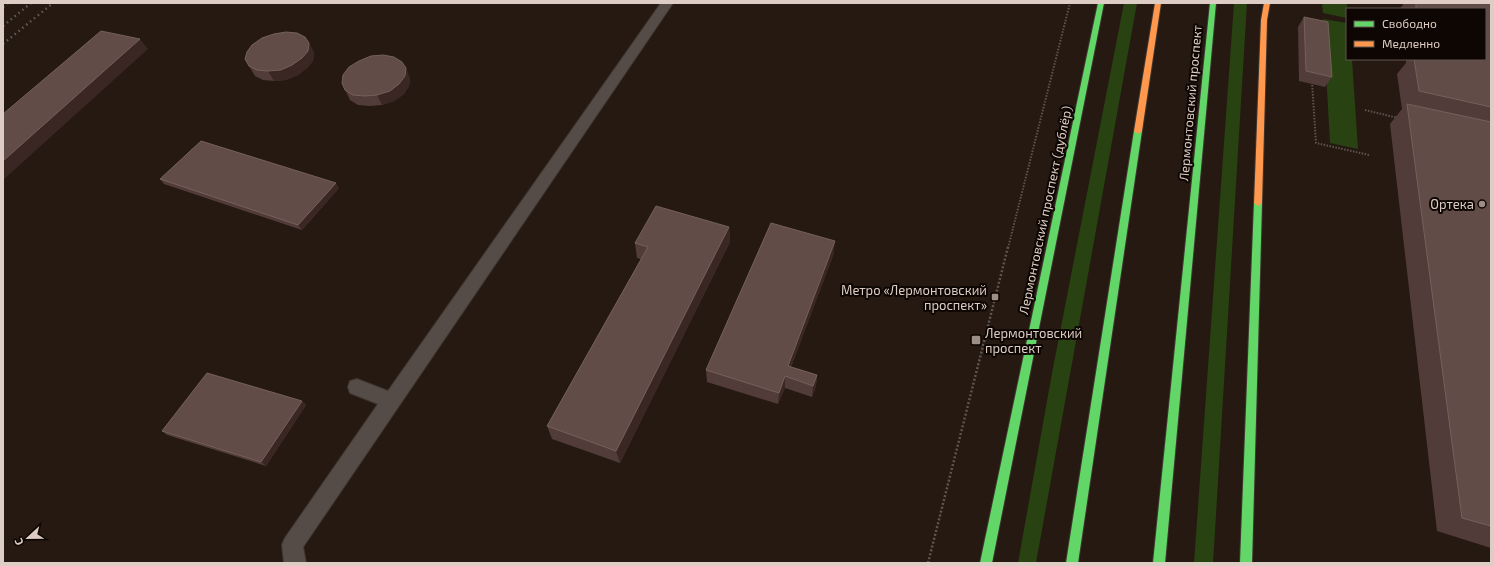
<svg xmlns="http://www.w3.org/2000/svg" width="1494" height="566" font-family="'Exo 2',sans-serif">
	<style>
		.green { fill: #284211 }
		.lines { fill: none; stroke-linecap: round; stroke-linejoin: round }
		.lane-casing { stroke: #3f3630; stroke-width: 2 }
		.fast-casing { stroke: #3f3630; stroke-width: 2 }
		.slow-casing { stroke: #3f3630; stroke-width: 2 }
		.path-far1 { stroke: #5e5551; stroke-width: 2; stroke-dasharray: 1.5 1.5; stroke-linecap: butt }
		.path { stroke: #5e5551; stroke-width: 2.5; stroke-dasharray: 2 2; stroke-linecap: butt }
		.lane { fill: #564c47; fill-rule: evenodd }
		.fast { fill: #63d668; fill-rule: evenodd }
		.slow { fill: #ff974d; fill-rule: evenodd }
		.rail { stroke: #635a55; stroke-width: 2.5; stroke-dasharray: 1.5 3.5; stroke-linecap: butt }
		.wall { fill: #523c39 }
		.shaded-wall { fill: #3a2723 }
		.building { fill: #614c48; stroke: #75605b }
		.poi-dot { fill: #9d8e86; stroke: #0e0602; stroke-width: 1.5 }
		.labels { text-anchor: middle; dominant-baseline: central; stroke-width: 4; stroke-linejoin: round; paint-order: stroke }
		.street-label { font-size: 13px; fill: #ddcdc5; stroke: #0e0602 }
		.poi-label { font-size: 13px; fill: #ddcdc5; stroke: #0e0602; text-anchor: end }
	</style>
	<rect width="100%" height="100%" fill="#251912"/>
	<g class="green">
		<polygon points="1124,3 1137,3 1036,563 1018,563 1052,373"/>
		<polygon points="1234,3 1247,3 1215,531 1213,563 1194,563"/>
		<polygon points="1322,3 1347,3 1347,18 1323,13"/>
		<polygon points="1323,19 1347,23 1347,59 1352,59 1358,149 1330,143"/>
	</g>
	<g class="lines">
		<g class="lane-casing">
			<polygon id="lane" points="661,3 673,3 303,547 306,563 284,563 282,545 285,538 378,404 350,393 348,387 350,381 357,379 388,391"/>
		</g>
		<g class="fast-casing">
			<g id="fast">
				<polygon points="1098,3 1104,3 992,563 980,563"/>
				<polygon points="1210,3 1216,3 1165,563 1153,563"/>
				<polygon points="1138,128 1142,131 1078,563 1066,563 1134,131"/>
				<polygon points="1258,200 1262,203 1252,563 1240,563 1254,203"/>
			</g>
		</g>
		<g class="slow-casing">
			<g id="slow">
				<polygon points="1155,3 1161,3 1142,131 1138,134 1134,131"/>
				<polygon points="1264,3 1270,3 1267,20 1262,203 1258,206 1254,203 1261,20"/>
			</g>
		</g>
		<g class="path-far1">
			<polyline points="1312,82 1316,143 1369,155"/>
			<polyline points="1365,110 1398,118"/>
			<polyline points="1008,248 1070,3"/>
		</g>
		<polyline class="path" points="928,563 1008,247"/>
		<use href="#lane" class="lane"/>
		<use href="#fast" class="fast"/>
		<use href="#slow" class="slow"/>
		<g class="rail">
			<polyline points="3,7 8,3"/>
			<polyline points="3,26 31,3"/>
			<polyline points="3,44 53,3"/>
		</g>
	</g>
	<g class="wall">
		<polygon points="1404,3 1491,3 1491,548 1437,531 1390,124 1402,109 1397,74 1406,63 1406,59 1485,59 1485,9 1400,9"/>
		<polygon points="1304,17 1332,77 1325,87 1299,81 1298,27"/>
		<polygon points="309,43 314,53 313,61 307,68 298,75 286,80 274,81 263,80 255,76 245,59"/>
		<polygon points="410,78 409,86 404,94 394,101 382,105 370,106 358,105 350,100 342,83"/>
		<polygon points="160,179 339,188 302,230 164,184"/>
		<polygon points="729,227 730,242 620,463 552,439 547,426 641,259 637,258 635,243"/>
		<polygon points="834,253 791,367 817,375 816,386 812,397 785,388 778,404 707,382 706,370"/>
		<polygon points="302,401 306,405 266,466 167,435 162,431"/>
	</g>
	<g class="shaded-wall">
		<polygon points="140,39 148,49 3,180 3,161"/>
		<polygon points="309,43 314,53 313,61 307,68 298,75 286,80 274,81 268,71"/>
		<polygon points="406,68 410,78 409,86 404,94 394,101 382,105 377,95"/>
		<polygon points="336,183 339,188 302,230 298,225"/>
		<polygon points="729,227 730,242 620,463 616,451"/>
		<polygon points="835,241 834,253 787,377 788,366"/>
		<polygon points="817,375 816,386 812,397 813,386"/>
		<polygon points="785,376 785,388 778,404 779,393"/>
		<polygon points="302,401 306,405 266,466 261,462"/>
	</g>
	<g class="building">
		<polygon points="1416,3 1491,3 1491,107 1419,91 1414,59 1485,59 1485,9 1416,9"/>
		<polygon points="1304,17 1328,22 1332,77 1306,71"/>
		<polygon points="101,31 140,39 3,161 3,114"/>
		<polygon points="286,32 297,33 305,37 309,43 308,51 302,58 292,65 281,70 268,71 257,70 249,66 245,59 247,52 252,45 262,38 274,34"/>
		<polygon points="383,55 394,57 402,62 406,68 405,76 399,84 390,91 377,95 365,96 353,95 345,90 342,83 343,75 349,67 359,61 371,56"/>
		<polygon points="1407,104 1491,122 1491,526 1462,518"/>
		<polygon points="201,141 336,183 298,225 160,179"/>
		<polygon points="656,206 729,227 616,451 547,426 648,247 635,243"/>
		<polygon points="771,223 835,241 788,366 817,375 813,386 785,376 779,393 706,370"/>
		<polygon points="207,373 302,401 261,462 162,431"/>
	</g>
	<g class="poi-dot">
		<circle cx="1482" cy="204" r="4"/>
		<rect x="991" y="293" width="8" height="8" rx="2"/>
		<rect x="971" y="335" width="10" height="10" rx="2"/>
	</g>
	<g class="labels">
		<g class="street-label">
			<text transform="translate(1190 103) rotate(-85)">Лермонтовский проспект</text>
			<text transform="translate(1045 210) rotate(-78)">Лермонтовский проспект (дублёр)</text>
		</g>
		<g class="poi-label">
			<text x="1474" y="204">Ортека</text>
			<text x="987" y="290">Метро «Лермонтовский<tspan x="987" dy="15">проспект»</tspan></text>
			<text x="985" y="333" text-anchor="start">Лермонтовский<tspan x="985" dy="15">проспект</tspan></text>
		</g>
	</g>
	<rect width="1494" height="566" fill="none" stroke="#ddcdc5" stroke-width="8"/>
	<rect x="1346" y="8" width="140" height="52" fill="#0e0602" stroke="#615650"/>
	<rect x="1354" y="21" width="20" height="6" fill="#63d668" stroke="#615650"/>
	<text x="1382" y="28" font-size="12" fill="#ddcdc5">Свободно</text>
	<rect x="1354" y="41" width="20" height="6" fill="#ff974d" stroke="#615650"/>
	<text x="1382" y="48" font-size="12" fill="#ddcdc5">Медленно</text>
	<g transform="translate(28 538) rotate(248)" stroke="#0e0602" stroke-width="3" paint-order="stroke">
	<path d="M0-3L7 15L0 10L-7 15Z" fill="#ddcdc5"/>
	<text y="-6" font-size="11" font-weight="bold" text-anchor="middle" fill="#ddcdc5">С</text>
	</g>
</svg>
